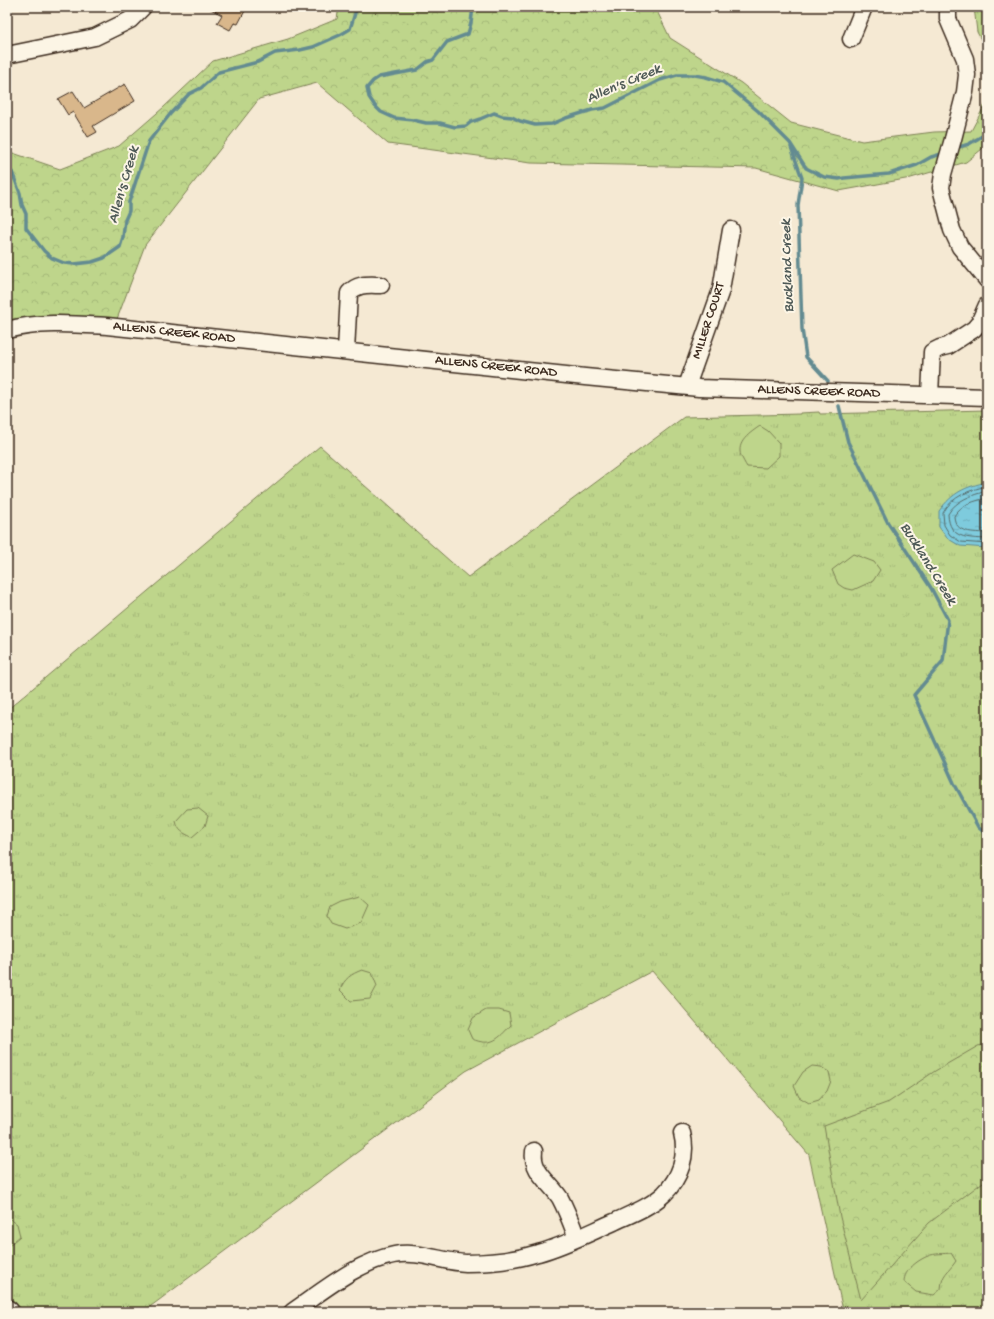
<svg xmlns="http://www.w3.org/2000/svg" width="994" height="1319" font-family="'Gochi Hand',sans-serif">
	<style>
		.grass { fill: url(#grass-tufts); stroke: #7c8054 }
		.forest { fill: url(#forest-crowns); stroke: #7c8054 }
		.pitch { fill: #bed58b; stroke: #7c8054 }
		.water { fill: url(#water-ripples); stroke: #638b91 }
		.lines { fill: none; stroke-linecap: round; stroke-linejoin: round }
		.shore { stroke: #566a6a; stroke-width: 1 }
		.stream { stroke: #638b91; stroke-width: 3.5 }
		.building { fill: #d9b78b; stroke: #3b2a1e }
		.minor-casing { stroke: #3b2a1e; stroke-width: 19 }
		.major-casing { stroke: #3b2a1e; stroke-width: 23 }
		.minor { stroke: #fcf5e5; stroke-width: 16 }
		.major { stroke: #fcf5e5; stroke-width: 20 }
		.labels { text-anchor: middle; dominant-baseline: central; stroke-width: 4; stroke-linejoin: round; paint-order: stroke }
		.street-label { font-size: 14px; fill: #3b2a1e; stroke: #fcf5e5 }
		.water-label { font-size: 15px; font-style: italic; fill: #4f5a57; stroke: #fcf5e5 }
	</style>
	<defs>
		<pattern id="grass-tufts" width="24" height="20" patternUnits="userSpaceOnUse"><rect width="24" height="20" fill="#bed58b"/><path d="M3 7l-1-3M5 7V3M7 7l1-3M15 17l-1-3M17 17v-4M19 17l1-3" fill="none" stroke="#a4b778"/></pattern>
		<pattern id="forest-crowns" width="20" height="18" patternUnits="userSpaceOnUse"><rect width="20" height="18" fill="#bed58b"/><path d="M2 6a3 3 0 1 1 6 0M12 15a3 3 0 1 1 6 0" fill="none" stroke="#a4b778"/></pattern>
		<pattern id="water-ripples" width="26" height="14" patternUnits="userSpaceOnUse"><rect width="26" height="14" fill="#7ecbdd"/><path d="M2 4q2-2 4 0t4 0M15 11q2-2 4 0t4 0" fill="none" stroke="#6eaebd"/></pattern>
	</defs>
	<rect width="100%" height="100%" fill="#f5e9d3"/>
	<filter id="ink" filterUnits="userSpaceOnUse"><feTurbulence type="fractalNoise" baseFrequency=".025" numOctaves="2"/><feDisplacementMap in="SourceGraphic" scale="8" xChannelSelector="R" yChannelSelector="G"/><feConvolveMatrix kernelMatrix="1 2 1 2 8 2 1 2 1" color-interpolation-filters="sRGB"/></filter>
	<g filter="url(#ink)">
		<polygon class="grass" points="987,410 987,1312 845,1312 842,1306 809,1155 652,971 466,1071 143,1312 26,1312 7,1298 7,710 320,446 468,577 684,417 800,414 800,413 819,412 820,414"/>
		<g class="forest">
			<polygon points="339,7 655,7 670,38 741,83 791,123 862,141 934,132 971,131 987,101 987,145 966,162 911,178 839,191 756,168 531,163 388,144 317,83 259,99 145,245 117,319 28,318 7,323 7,151 60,169 119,146 164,107 213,61 288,39 337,19"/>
			<polygon points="974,7 987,7 987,51 977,32"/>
			<polygon points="987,1044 987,1179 929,1223 861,1300 840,1217 824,1126 889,1102 935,1071 978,1046"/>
		</g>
		<g class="pitch">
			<path d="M760,426L768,431L779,443V456L766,468L747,467C745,464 743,460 741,456C736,442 750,433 760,426Z"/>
			<polygon points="853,554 874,562 880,570 873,581 853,590 844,588 838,584 832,570"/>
			<path d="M198,808L208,816L205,826L192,837C183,833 178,831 176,821L187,809Z"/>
			<polygon points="360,897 369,905 361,923 345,929 331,924 327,916 330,907 340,902"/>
			<path d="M362,970L372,973L377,986L370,999L351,1001L340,990C344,979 351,974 362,970Z"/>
			<path d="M486,1010H499L509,1013L511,1025C498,1039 492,1047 472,1039L468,1030L473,1018Z"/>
			<polygon points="812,1066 821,1067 829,1072 831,1081 827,1091 819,1100 809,1103 799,1097 794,1086 803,1072"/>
			<polygon points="7,1217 17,1224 20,1236 7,1247"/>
			<path d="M951,1253L956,1261C948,1273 942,1273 941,1289L934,1295L916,1292L904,1282C904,1270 918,1260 928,1256C935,1253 944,1254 951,1253Z"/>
		</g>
		<path class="water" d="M987,482V548L960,546L947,538L939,527V511C953,492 965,487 987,482Z"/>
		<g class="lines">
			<g class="shore">
				<path d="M987,486C970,490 952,496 943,513L944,525L950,535L961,542L987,544"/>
				<path d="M987,491C972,495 956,500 948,514C949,539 968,538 987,539"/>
				<path d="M987,498C975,501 961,504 954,516C955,534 974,532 987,533"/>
			</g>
			<g class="stream">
				<polyline points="473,7 471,23 468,34 447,42 433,60 427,62 417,70 379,77 373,81 367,88 369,97 375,106 381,112 394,118 413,120 426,123 440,123 455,127 466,126 471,122 480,119 494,113 502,116 512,117 520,121 535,125 552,124 566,118 592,110 605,108 660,80 677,75 695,75 706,77 723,82 758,111 790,143 806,168 824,177 839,179 844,178 889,174 917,165 931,157 945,153"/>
				<polyline points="791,147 802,178 798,205 802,329 806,357 828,381"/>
				<polyline points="956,148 969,144 987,133"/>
				<polyline points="7,169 12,172 20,193 22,205 26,214 26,228 44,251 52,258 64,263 74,264 92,262 104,258 120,247 123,237 125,220 129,211 129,202 149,141 171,113 189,94 201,88 219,72 258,62 275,53 300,50 313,47 340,35 350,29 357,7"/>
				<polyline points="839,406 848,442 888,523 931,588 948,620 943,661 914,695 954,783 978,827 987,835"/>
				<polyline points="986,1273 987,1272"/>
			</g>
		</g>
		<g class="building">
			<polygon points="207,7 247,7 238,24 234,23 230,30 217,23 222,15"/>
			<polygon points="125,84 135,101 93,126 97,132 88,137 73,112 68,115 58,99 73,91 84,108"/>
		</g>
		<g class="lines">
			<g class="minor-casing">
				<g id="minor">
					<polyline points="948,7 948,19 965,59 967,75 965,92 953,139 943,174 941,188 952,230 960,247 987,280"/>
					<polyline points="851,39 864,7"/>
					<polyline points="7,55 95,37 130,20 143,7"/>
					<path d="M7,330C40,321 74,324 107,326L585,377L699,388L987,397"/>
					<path d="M346,351L349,293C358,283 368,285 381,285"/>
					<polyline points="687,386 721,290 731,230"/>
					<polyline points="930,395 932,352 940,348 948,346 974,329 979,323 987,305"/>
					<path d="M534,1151C531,1172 550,1182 560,1198C567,1211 572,1225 577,1238"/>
					<path d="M292,1312C323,1291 357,1262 394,1255C418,1250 442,1262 466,1263C490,1263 516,1260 538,1253C564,1246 589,1233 614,1222C631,1214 650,1207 664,1194C680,1178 688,1156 682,1133"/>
				</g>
			</g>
			<g class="major-casing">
				<polyline id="major" points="7,1310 9,1312"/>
			</g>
			<use href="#minor" class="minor"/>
			<use href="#major" class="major"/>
		</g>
	</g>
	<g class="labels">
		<g class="street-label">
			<text transform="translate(709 321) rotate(-72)">MILLER COURT</text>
			<text transform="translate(174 333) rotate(6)">ALLENS CREEK ROAD</text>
			<text transform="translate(496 367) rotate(6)">ALLENS CREEK ROAD</text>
			<text transform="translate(819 392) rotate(2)">ALLENS CREEK ROAD</text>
		</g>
		<g class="water-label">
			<text transform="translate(624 84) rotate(-23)">Allen's Creek</text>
			<text transform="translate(124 185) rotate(-74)">Allen's Creek</text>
			<text transform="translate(788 266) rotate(-92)">Buckland Creek</text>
			<text transform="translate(928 564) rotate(58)">Buckland Creek</text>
		</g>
	</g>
	<rect width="994" height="1319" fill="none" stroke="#fcf5e5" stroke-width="24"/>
	<rect x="12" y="12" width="970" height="1295" fill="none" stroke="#3b2a1e" stroke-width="1.5" filter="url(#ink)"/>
</svg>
